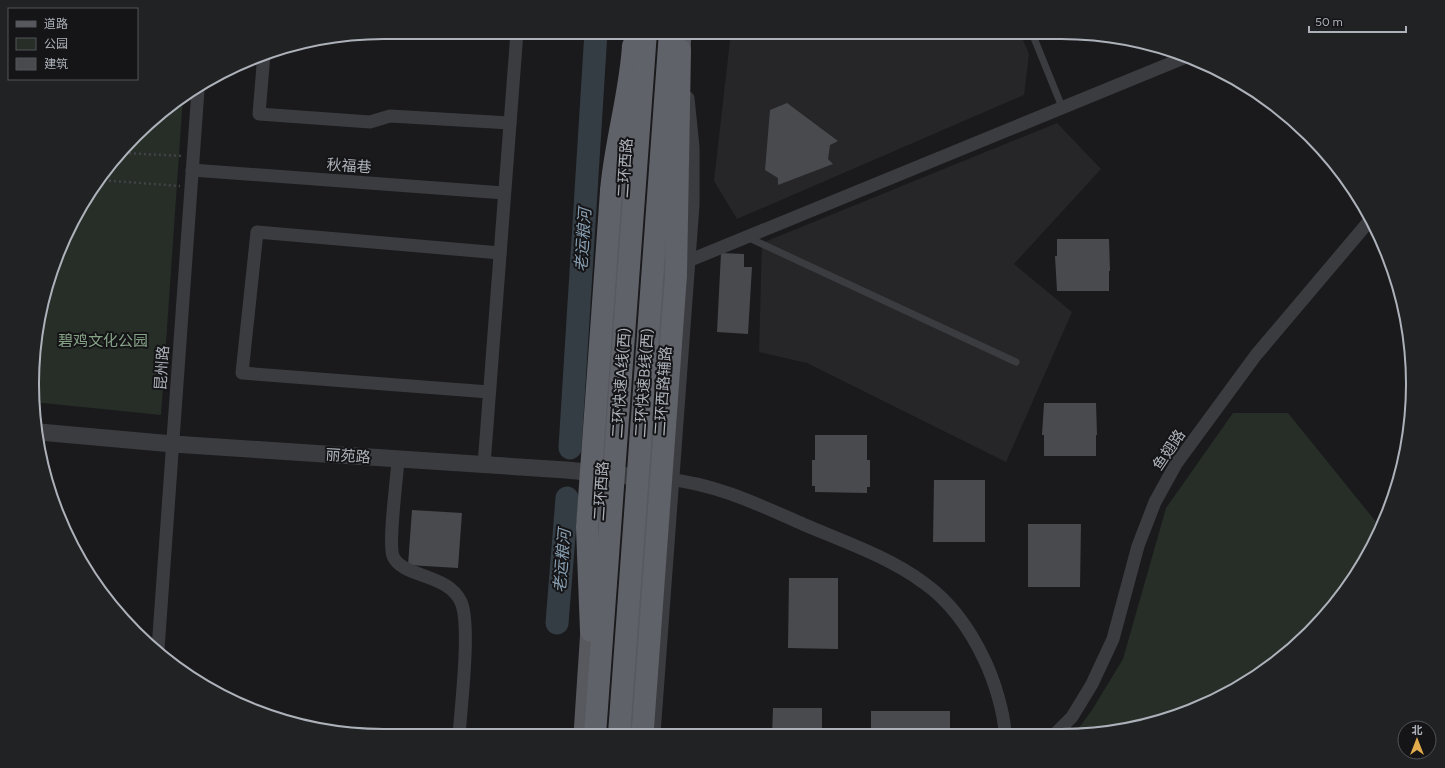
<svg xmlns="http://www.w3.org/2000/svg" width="1445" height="768" font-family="Figtree,'Noto Sans SC',sans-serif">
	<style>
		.built { fill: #262628 }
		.green { fill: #262e27 }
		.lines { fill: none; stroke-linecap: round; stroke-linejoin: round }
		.river { stroke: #343d44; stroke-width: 23 }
		.building { fill: #494a4e }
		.path { stroke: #414347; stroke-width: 2.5; stroke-dasharray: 2 3; stroke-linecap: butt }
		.service { stroke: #3b3c40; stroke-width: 7 }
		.minor { stroke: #3b3c40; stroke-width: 13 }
		.tertiary { stroke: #3b3c40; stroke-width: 17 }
		.primary { stroke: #57595f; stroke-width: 21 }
		.trunk { stroke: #5f6268; stroke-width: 22 }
		.trunk-bridge { stroke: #5f6268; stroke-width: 22 }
		.labels { text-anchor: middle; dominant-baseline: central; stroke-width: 4; stroke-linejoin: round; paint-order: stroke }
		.street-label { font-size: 15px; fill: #adb2ba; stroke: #151517 }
		.park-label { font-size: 15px; fill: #86a387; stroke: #151517 }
		.water-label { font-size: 16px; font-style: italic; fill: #889fb1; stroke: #151517 }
		.rim { fill: none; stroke: #adb2ba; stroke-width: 2 }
	</style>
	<rect width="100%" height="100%" fill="#1a1a1c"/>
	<g class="built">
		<polygon points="731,32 1020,33 1029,54 1024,95 737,219 714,181"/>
		<polygon points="1057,123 1101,169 1014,264 1072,312 1006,462 807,363 759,352 762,243"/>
	</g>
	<g class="green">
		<polygon points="183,97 161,415 33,402 44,293 91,189 170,105"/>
		<polygon points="1233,413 1288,413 1381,528 1377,540 1325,616 1257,677 1195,709 1107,733 1075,733 1092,710 1123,659 1166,508"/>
	</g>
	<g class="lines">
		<g class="river">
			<polyline points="570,448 596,32"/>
			<polyline points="557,623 567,498"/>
		</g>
	</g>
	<g class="building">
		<polygon points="787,103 838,141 830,145 828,159 833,164 778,185 778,178 765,170 770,110"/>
		<polygon points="1057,239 1109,239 1110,271 1109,271 1109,291 1057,291 1055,256 1057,256"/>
		<polygon points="721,253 744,254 744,267 752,267 748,334 717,332"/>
		<polygon points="1044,403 1096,403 1097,435 1096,435 1096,456 1044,456 1044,435 1042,435"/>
		<polygon points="815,435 867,435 867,460 870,460 870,487 867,487 867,493 815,492 815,486 812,486 812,460 815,460"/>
		<polygon points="934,480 985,480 985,542 933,542"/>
		<polygon points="412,510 462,513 458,568 408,565"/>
		<polygon points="1028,524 1081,524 1080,587 1028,587"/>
		<polygon points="789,578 838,578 838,649 788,648"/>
		<polygon points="773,708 822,708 822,734 772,734"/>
		<polygon points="871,711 950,711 950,733 871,734"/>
	</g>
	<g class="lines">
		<g class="path">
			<polyline points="124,153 182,156"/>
			<polyline points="99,180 180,186"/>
		</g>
		<g class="service">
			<polyline points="1032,33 1062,107"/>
			<polyline points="747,237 1016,362"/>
		</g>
		<g class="minor">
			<polyline points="264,54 259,114 370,122 390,116 510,123"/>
			<polyline points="192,170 504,193"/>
			<polyline points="688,261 1186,57"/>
			<polyline points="489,392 242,373 257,232 500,253"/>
			<path d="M398,460C397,478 388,543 393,556C402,578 448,573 461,602C471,624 461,707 459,735"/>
			<polyline points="484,465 517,32"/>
			<path d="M665,479C714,483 760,505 805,525C845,542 889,557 924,583C951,602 971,631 985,661C994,680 1004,712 1005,733"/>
			<polyline points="158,649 198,90"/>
			<polyline points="1056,733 1072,717 1092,684 1113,639 1138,546 1155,502 1176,464 1256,355 1371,219"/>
			<polyline points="654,734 693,205 693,147 688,98"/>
		</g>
		<polyline class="tertiary" points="39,432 173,444 566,470 649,478"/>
		<g class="primary">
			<polyline points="679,68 681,32"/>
			<polyline points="596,562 627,141"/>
			<polyline points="631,734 667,226"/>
			<polyline points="584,735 592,613"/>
		</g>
		<g class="trunk">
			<path d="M611,191C615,142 630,95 633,46"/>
			<polyline points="676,275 680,50"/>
		</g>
		<g class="trunk-bridge">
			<polyline points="591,631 587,527 611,191"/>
			<polyline points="643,728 676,275"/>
			<polyline points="619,734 670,32"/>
			<polyline points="595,735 646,32"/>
		</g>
	</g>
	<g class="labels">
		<g class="street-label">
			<text transform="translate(349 166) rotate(4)">秋福巷</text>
			<text transform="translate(625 168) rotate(-86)">二环西路</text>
			<text transform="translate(162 368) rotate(-86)">昆州路</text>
			<text transform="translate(621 383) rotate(-86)">二环快速A线(西)</text>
			<text transform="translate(644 383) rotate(-86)">二环快速B线(西)</text>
			<text transform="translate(663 391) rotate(-86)">二环西路辅路</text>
			<text transform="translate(1169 450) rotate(-56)">鱼翅路</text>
			<text transform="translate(348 456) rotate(4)">丽苑路</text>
			<text transform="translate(601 491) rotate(-86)">二环西路</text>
		</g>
		<g class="park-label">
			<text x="103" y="341">碧鸡文化公园</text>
		</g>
		<g class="water-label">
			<text transform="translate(583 240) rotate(-86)">老运粮河</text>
			<text transform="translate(562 561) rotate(-85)">老运粮河</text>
		</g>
	</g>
	<path d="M0 0H1445V768H0ZM384 39H1061A345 345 0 0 1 1406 384V384A345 345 0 0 1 1061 729H384A345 345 0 0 1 39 384V384A345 345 0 0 1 384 39Z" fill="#212224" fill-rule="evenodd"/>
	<path class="rim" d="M384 39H1061A345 345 0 0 1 1406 384V384A345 345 0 0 1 1061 729H384A345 345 0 0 1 39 384V384A345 345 0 0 1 384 39Z"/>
	<rect x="8" y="8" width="130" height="72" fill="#151517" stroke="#525458"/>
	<rect x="16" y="21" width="20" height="6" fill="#57595f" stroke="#525458"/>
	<text x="44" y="28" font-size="12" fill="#adb2ba">道路</text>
	<rect x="16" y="38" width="20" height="12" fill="#262e27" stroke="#525458"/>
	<text x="44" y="48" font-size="12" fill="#adb2ba">公园</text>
	<rect x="16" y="58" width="20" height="12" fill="#494a4e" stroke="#525458"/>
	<text x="44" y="68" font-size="12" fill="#adb2ba">建筑</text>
	<g transform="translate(1417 740)"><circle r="19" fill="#151517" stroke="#525458"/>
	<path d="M0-3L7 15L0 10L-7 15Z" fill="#e2ab4b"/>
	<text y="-6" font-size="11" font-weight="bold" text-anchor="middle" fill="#adb2ba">北</text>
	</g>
	<path d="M1309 26v6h97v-6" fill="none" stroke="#adb2ba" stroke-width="2"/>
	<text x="1315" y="26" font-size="12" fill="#adb2ba" stroke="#151517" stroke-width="3" paint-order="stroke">50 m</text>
</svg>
